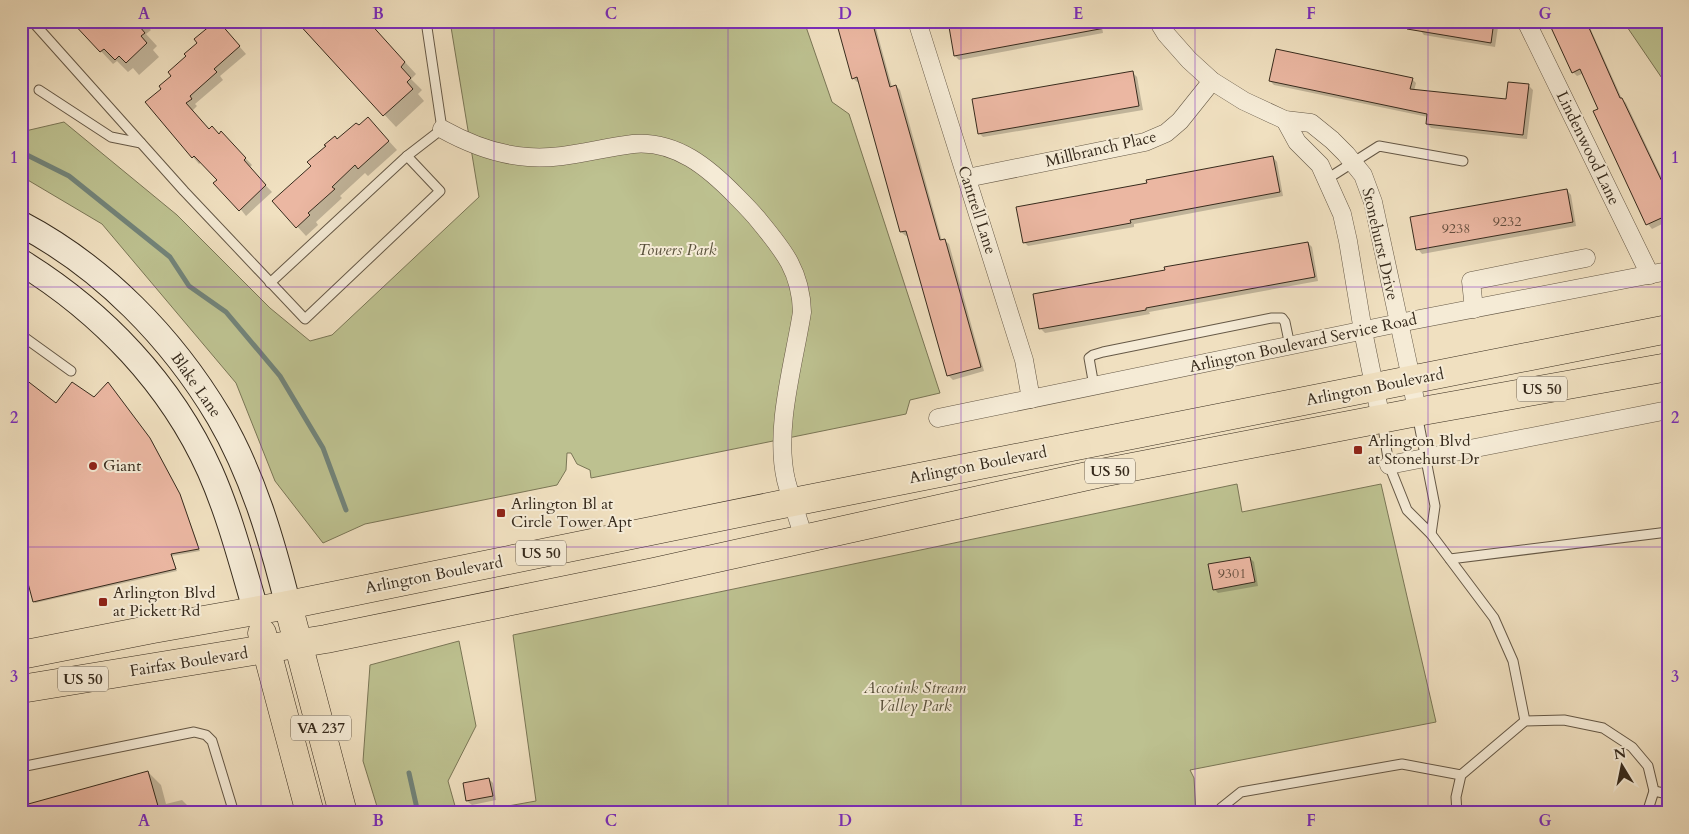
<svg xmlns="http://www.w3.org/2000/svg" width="1689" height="834" font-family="Cardo,serif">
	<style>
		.green { fill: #bdc190; stroke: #7a7656 }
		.shadow { fill: #0003 }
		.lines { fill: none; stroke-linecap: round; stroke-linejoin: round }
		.stream { stroke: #728379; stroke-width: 5 }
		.building { fill: #ebb7a2; stroke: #372b1d }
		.lane-casing { stroke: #655846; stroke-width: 11 }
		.street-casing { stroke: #655846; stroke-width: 19 }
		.secondary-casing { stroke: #372b1d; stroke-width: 27 }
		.primary-casing { stroke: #372b1d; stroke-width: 29 }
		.lane { stroke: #f5ebd6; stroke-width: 9 }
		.street { stroke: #f5ebd6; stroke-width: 18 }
		.secondary { stroke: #f5ebd6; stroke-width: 25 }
		.primary { stroke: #f0e0c0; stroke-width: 28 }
		.grid { fill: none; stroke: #7b2cbf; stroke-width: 1; stroke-opacity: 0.55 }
		.poi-dot { fill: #8f2418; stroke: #f5ebd6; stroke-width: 2 }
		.labels { text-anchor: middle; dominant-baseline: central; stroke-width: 4; stroke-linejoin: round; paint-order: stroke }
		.number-label { font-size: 14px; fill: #644e3e }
		.shield { fill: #f5ebd6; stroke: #706554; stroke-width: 1 }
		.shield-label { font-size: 15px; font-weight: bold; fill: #372b1d }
		.street-label { font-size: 16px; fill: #372b1d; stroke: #f5ebd6 }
		.park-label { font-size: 16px; font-style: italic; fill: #58503a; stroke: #f5ebd6 }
		.poi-label { font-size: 16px; fill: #372b1d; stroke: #f5ebd6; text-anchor: start }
		.neatline { fill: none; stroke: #7b2cbf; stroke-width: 2 }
		.grid-label { font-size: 16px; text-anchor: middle; font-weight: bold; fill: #7b2cbf }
	</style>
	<rect width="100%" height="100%" fill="#f0e0c0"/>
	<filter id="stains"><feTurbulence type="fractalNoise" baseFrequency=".004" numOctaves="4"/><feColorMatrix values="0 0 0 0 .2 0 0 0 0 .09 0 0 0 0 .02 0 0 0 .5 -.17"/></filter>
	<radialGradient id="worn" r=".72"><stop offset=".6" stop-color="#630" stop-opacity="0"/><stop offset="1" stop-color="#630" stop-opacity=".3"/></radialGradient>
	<g class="green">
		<polygon points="450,21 804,21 832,102 849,114 940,393 910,400 906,414 591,478 590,470 577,464 571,453 567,453 566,470 557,485 365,524 323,543 275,481 236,383 102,224 21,176 21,132 64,122 177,215 270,308 310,341 332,335 479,197"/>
		<polygon points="1624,21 1668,21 1668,87 1623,21"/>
		<polygon points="1237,484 1242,512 1381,484 1436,722 1190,770 1194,778 1196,813 469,813 536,801 513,635"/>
		<polygon points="459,641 476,726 448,781 457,813 379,813 363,761 370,665"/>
	</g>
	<g class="shadow">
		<polygon points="73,21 142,21 151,30 146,34 157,46 153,50 159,57 139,75 133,68 128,72 117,61 113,64"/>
		<polygon points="297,21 367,21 416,74 411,79 422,90 418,94 424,101 396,127"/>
		<polygon points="837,21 874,21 892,87 896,86 900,90 942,241 944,240 949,244 984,371 953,380 948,375 909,235 906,236 901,232 859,82 857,82 853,78"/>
		<polygon points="1101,21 1103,33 959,60 955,56 949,22"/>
		<polygon points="1374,21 1499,21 1495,47 1424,35 1420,30 1420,28"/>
		<polygon points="1550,21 1587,21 1622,99 1626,103 1668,191 1668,221 1652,229 1648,224 1594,112 1600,109 1584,73 1577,76 1573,72"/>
		<polygon points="214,30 226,31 246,54 220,76 223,80 195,104 197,106 192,111 209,130 228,140 252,165 249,168 272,192 246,216 218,180 202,162 199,164 193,157 163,89 173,76"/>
		<polygon points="1133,73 1137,77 1143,110 983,137 979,133"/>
		<polygon points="1412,79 1416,83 1414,91 1507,101 1528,85 1533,90 1527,139 1431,128 1427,124 1428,117 1274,85 1270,81"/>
		<polygon points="376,127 397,150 368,176 365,173 340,196 342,198 316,222 318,225 306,236 274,201 313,166 337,140"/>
		<polygon points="1273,157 1277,162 1283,196 1134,224 1134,227 1028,246 1024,242 1148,184"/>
		<polygon points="1567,190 1571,195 1576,226 1422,254 1418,249"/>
		<polygon points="1308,243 1312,247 1318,281 1149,312 1150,314 1045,333 1041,329 1166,271"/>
		<polygon points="56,404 152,441 181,497 200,551 172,556 177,571 35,603 34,601"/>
		<polygon points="1250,558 1254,562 1258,586 1218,593 1214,589"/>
		<polygon points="148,772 161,785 166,804 182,800 195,813 29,813"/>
		<polygon points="489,779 493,783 496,800 472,805 467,801"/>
	</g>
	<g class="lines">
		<g class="stream">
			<polyline points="21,152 69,176 170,257 189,286 226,312 280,376 323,448 346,510"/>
			<polyline points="409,773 418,813"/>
		</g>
	</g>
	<g class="building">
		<polygon points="71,21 135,21 145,33 141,36 147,43 126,63 119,56 115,60 104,49 100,52"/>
		<polygon points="296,21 368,21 405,62 401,67 411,78 407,82 413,89 383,116"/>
		<polygon points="836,21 872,21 890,87 896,85 940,240 945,239 981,367 947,376 906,231 900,232 857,77 852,79"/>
		<polygon points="948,21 1104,21 1105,28 954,56"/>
		<polygon points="1408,21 1494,21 1491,43 1407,29"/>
		<polygon points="1548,21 1586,21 1620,98 1622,98 1668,194 1668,215 1646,225 1593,111 1598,109 1580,69 1572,73"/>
		<polygon points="220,23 240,46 214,69 217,72 190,96 192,99 186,103 209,129 212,126 219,134 221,131 246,158 244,160 266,185 239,211 213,183 217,180 194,156 192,158 145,102 161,89 159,86 171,76 168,72 186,56 184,54 197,43 194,39 211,25 214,28"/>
		<polygon points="1276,49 1413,78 1410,89 1506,99 1508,82 1529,84 1523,135 1426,124 1427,114 1269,81"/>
		<polygon points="1133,71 1139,106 978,134 972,99"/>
		<polygon points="368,117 389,141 358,169 355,165 332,187 335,189 308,213 310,215 296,228 272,201 311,166 307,162 326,146 324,145 335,136 337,139 356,123 359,125"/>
		<polygon points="1273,156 1280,192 1130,220 1131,223 1023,243 1016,207 1147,183 1146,180"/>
		<polygon points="1567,189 1573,222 1416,250 1410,217"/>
		<polygon points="1308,242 1315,277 1146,308 1146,310 1039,329 1033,294 1165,270 1164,267"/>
		<polygon points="21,376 56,403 72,382 94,397 108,382 150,438 180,494 199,549 171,554 176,569 33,602 21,557"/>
		<polygon points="1250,557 1255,582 1213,590 1208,564"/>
		<polygon points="148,771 160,813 146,813 145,809 132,813 21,813 21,806"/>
		<polygon points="489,778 493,796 466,801 463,783"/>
	</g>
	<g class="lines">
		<g class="lane-casing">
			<g id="lane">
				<polyline points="32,21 184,191 305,319 440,191 407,156"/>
				<polyline points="39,90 111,137 141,143"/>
				<polyline points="1327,179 1379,146 1463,161"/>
				<polyline points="270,283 407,156 442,129 426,21"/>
				<polyline points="21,335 71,371"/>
				<polyline points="1094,386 1089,358 1093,355 1103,352 1272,318 1282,318 1285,322 1290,346"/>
				<polyline points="1417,414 1435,506 1431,534"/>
				<polyline points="1382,421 1389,465 1407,510 1431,534 1494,618 1513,661 1525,721"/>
				<polyline points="1450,559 1668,532"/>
				<polyline points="21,767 194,732 206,735 212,741 234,813"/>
				<polyline points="1654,791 1668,794"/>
				<polyline points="1220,813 1221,808 1241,792 1402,764 1461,775"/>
				<polyline points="1457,813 1456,797 1461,775 1525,721 1564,720 1603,728 1632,747 1648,766 1654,791 1647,813"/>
			</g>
		</g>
		<g class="street-casing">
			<g id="street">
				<polyline points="917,21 1024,360 1031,399"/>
				<polyline points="1158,21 1166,34 1189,60 1212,81 1244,101 1285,120 1311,123 1332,140 1346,154 1363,175 1373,202 1411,378 1417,412"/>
				<polyline points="1526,21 1650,275"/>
				<polyline points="1285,120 1297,142 1320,165 1342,214 1348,241 1363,331 1381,419"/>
				<path d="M442,129C469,144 498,155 528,157C563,160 598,148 633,144C676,140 709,168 737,197C745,205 753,213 760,222C784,251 801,272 802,312C794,363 774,429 786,480C791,499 798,519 804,538"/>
				<polyline points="967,178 1145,142 1166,133 1180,121 1212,81"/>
				<polyline points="1474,309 1471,281 1586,258"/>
				<polyline points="938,418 1399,323 1668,271"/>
				<polyline points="1389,465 1668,410"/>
			</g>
		</g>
		<g class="secondary-casing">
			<g id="secondary">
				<path d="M21,224C103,267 172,338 219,417C253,475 272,541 288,605"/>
				<path d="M21,262C102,312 171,384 210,471C230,516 242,564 256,611"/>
			</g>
		</g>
		<g class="primary-casing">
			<g id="primary">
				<polyline points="288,605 343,813"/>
				<polyline points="262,633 310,813"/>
				<polyline points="21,655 153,629 288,605 793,502 1668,329"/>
				<polyline points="21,689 326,639 654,572 1101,473 1417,412 1668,367"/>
			</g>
		</g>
		<use href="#lane" class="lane"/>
		<use href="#street" class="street"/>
		<use href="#secondary" class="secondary"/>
		<use href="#primary" class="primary"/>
	</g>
	<path class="grid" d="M261,21V813M494,21V813M728,21V813M961,21V813M1195,21V813M1428,21V813M21,287H1668M21,547H1668"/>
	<g class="poi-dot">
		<rect x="1353" y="445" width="10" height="10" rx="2.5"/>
		<circle cx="93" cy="466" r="5"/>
		<rect x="496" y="508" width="10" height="10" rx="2.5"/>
		<rect x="98" y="597" width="10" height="10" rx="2.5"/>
	</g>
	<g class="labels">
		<g class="number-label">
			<text x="1507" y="221">9232</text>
			<text x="1456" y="228">9238</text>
			<text x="1232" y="573">9301</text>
		</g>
		<g class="shield">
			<rect x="1517" y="376.5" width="50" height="25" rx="4"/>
			<rect x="1085" y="458.5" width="50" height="25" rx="4"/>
			<rect x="516" y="540.5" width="50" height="25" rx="4"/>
			<rect x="58" y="666.5" width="50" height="25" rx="4"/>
			<rect x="291" y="715.5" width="60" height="25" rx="4"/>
		</g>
		<g class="shield-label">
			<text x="1542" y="389">US 50</text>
			<text x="1110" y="471">US 50</text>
			<text x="541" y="553">US 50</text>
			<text x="83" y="679">US 50</text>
			<text x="321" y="728">VA 237</text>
		</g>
		<g class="street-label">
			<text transform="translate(1588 148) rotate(64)">Lindenwood Lane</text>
			<text transform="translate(1101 149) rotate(-13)">Millbranch Place</text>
			<text transform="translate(977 210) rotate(72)">Cantrell Lane</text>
			<text transform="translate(1380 244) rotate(77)">Stonehurst Drive</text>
			<text transform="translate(1303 343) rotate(-12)">Arlington Boulevard Service Road</text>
			<text transform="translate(196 385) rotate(55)">Blake Lane</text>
			<text transform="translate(1375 387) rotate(-11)">Arlington Boulevard</text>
			<text transform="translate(978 465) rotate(-11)">Arlington Boulevard</text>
			<text transform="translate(434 575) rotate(-11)">Arlington Boulevard</text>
			<text transform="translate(189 662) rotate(-9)">Fairfax Boulevard</text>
		</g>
		<g class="park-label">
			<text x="677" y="250">Towers Park</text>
			<text x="915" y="688">Accotink Stream<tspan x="915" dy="18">Valley Park</tspan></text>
		</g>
		<g class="poi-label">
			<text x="1368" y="441">Arlington Blvd<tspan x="1368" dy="18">at Stonehurst Dr</tspan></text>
			<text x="103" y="466">Giant</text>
			<text x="511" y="504">Arlington Bl at<tspan x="511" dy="18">Circle Tower Apt</tspan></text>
			<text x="113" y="593">Arlington Blvd<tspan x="113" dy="18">at Pickett Rd</tspan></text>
		</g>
	</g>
	<rect width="1689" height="834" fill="none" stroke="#f0e0c0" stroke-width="55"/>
	<g transform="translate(1622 766) rotate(350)" stroke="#f5ebd6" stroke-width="4" paint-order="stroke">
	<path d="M0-4L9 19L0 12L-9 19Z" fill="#372b1d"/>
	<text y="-8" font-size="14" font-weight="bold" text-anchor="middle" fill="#372b1d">N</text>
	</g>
	<rect x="28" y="28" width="1634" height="778" class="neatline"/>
	<g class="grid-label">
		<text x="144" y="19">A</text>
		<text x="378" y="19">B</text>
		<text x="611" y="19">C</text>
		<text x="845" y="19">D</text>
		<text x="1078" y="19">E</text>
		<text x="1311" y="19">F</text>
		<text x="1545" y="19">G</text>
		<text x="14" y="163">1</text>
		<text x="1675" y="163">1</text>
		<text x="14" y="423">2</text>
		<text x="1675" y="423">2</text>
		<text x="14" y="682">3</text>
		<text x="1675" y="682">3</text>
		<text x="144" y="826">A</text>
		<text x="378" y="826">B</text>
		<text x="611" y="826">C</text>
		<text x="845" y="826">D</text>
		<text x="1078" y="826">E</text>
		<text x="1311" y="826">F</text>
		<text x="1545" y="826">G</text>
	</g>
	<rect width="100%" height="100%" filter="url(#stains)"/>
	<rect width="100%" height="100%" fill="url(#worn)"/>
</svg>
